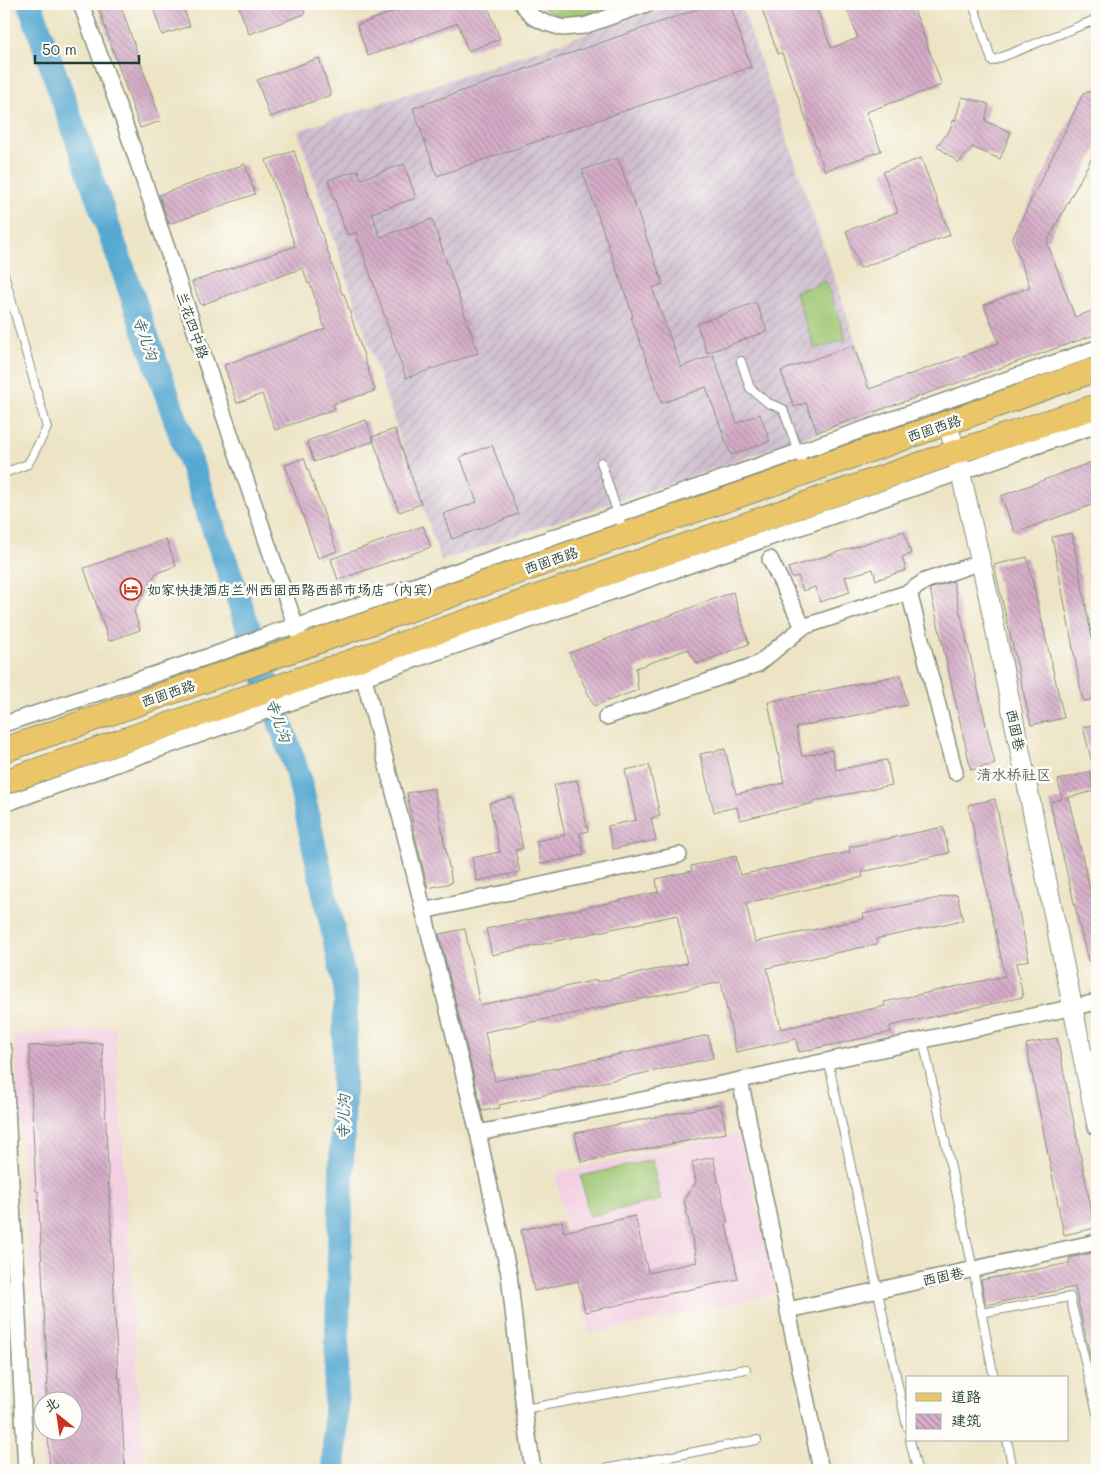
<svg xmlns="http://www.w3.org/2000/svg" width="1101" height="1474" font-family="Mali,'LXGW WenKai TC',sans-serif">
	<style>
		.built { fill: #f2cfe1; fill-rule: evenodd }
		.industrial { fill: url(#industrial-furrows) }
		.garden { fill: #9fc772; stroke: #5f8253 }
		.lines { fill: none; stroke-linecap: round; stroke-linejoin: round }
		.river { stroke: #56a9d1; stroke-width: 25 }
		.building { fill: url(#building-back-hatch) }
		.service-casing { stroke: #86907c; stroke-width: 10 }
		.minor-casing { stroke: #86907c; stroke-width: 18 }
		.tertiary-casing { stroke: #86907c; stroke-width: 21 }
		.primary-casing { stroke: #86907c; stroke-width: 26 }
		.service { stroke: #fff; stroke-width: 8 }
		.minor { stroke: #fff; stroke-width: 15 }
		.tertiary { stroke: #fff; stroke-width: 19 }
		.primary { stroke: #ebc669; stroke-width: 24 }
		.labels { text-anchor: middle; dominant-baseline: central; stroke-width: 5; stroke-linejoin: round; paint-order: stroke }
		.street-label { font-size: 14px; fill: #1f3d34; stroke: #fdfcf7 }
		.poi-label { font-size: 14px; fill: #1f3d34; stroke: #fdfcf7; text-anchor: start }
		.water-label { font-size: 15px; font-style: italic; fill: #32636b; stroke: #fdfcf7 }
		.neighbourhood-label { font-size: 15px; fill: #5f6468; stroke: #fdfcf7 }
	</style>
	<defs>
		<pattern id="industrial-furrows" width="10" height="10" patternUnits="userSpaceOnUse" patternTransform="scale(1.25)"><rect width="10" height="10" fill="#cfbdcf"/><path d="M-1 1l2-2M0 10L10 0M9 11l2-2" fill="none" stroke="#b1a3b2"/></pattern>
		<pattern id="building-back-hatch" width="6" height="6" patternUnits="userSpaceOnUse" patternTransform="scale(1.25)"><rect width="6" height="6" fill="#d6acc8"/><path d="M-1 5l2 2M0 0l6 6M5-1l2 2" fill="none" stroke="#ad8da3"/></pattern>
	</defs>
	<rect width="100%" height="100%" fill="#fdfcf7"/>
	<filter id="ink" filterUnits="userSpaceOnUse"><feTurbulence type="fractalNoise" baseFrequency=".02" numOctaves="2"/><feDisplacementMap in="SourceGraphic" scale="10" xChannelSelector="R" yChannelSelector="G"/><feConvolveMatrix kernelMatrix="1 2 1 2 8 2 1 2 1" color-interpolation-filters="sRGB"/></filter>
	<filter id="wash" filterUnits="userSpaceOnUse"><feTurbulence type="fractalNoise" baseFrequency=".0096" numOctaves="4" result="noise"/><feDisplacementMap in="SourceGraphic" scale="20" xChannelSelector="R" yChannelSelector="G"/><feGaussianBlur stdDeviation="1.12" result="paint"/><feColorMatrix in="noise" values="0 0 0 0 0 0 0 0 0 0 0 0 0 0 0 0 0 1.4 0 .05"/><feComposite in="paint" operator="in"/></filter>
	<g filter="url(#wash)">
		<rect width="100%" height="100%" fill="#ede4c5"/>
		<g class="built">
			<path d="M115,1027L144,1470H43L14,1034ZM42,1402H72V1432H42Z"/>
			<polygon points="741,1133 776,1294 590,1334 555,1173"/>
		</g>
		<polygon class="industrial" points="674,4 741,4 880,412 441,561 298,131"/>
		<g class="garden">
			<polygon points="537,4 620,4 574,19 553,14"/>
			<polygon points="826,281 846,339 815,349 795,292"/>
			<polygon points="652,1160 661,1200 589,1216 581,1176"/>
		</g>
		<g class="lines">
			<polyline class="river" points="30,4 243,612 299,778 346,989 334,1470"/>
		</g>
		<g id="blocks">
			<g class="building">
				<polygon points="97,4 120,4 161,121 140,128"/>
				<polygon points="152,4 182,4 190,26 162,35"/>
				<polygon points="247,4 302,4 305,14 249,34 239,7"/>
				<polygon points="415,4 487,4 500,39 468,51 458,23 368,56 357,25"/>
				<polygon points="712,4 730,4 751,67 437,176 413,108"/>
				<polygon points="760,4 815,4 831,48 858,38 845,4 912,4 942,85 866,112 881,151 825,171 782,53 778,54"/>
				<polygon points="319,58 331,95 270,117 257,80"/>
				<polygon points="1097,89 1097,148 1047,242 1075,317 1097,309 1097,334 817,432 806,403 794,407 781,371 853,345 869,389 999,343 984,305 1030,287 1012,239 1083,94"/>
				<polygon points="962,97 989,104 985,121 1011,132 1000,159 972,147 959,163 937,146 949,131 954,119 955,121"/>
				<polygon points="294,151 342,294 344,294 375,391 333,404 335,409 275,430 262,394 237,403 224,365 325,329 310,283 308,284 303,268 201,305 192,282 295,246 266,160"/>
				<polygon points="618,158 663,284 652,288 681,367 713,355 737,423 760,414 770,441 731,455 706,387 662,403 631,317 633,316 582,170"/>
				<polygon points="921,158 950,235 860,268 846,231 898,212 883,172"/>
				<polygon points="245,164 255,194 169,224 159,195"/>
				<polygon points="404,164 416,198 372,213 380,237 432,219 478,353 406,378 356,233 347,235 328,180 358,170 361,179"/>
				<polygon points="756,302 767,331 707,353 697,324"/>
				<polygon points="366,420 374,441 314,462 307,441"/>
				<polygon points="395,429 421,504 399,512 372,437"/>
				<polygon points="492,445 518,514 452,539 443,514 477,502 460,457"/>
				<polygon points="304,458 337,551 318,558 285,465"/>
				<polygon points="1097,460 1097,503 1015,533 1001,496"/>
				<polygon points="423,526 431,547 338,580 331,559"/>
				<polygon points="904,531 911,554 902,557 906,570 876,580 873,569 845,577 850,592 820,602 815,587 803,591 798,576 792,578 788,568"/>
				<polygon points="1072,533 1097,665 1097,699 1083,701 1052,537"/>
				<polygon points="166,539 176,566 156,573 134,611 140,630 109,641 84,568"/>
				<polygon points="1027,557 1064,718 1031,725 994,565"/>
				<polygon points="953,581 995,764 971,770 930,589"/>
				<polygon points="733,592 749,644 697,664 688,649 636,668 638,690 594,706 569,653"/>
				<polygon points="901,675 907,705 796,727 802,756 832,750 836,770 887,760 892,785 814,801 814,803 740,820 737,807 714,812 700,754 725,749 736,794 784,783 768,702"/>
				<polygon points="1097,724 1097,767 1093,767 1083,727"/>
				<polygon points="649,765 660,816 651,818 656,840 613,849 608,826 636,820 625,770"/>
				<polygon points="1090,772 1094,791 1066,798 1068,797 1097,918 1097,959 1088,961 1050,802 1062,799 1058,780"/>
				<polygon points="577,780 588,831 580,833 584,855 541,864 536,841 565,835 554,785"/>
				<polygon points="434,788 452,883 428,888 415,835 407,793"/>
				<polygon points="512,797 523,848 515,850 520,872 477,881 472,858 500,852 489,803"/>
				<polygon points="995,799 1029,960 1016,963 1023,997 890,1026 891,1032 799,1052 796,1039 736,1052 721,982 618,1004 485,1032 495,1081 708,1035 713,1058 499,1105 500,1108 482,1111 439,934 465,929 480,1005 597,980 597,982 687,963 677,915 492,955 486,929 658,892 656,879 692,871 691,866 736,856 740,875 850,852 849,847 943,827 949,853 862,872 863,877 746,903 755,942 864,919 863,914 957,894 963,920 876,939 877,944 767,968 781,1029 885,1006 884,1002 1005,976 968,805"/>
				<polygon points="1057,1038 1095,1228 1064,1235 1026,1044"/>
				<polygon points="102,1043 118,1378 120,1378 125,1470 50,1470 48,1432 72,1432 72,1402 47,1402 46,1385 48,1385 38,1191 36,1191 29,1046"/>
				<polygon points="721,1104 726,1133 581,1162 575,1133"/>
				<polygon points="713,1157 728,1224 726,1224 738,1279 585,1312 578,1281 534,1291 521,1230 562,1221 564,1232 635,1216 648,1273 697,1262 684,1199 696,1182 692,1162"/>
				<polygon points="1094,1253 1097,1266 1097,1366 1092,1366 1075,1287 986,1305 981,1280 1070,1263 1069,1258"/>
			</g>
		</g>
	</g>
	<g filter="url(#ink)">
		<use href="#blocks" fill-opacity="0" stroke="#86907c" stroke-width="1"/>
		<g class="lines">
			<g class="service-casing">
				<g id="service">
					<polyline points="973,4 992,61 1097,19"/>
					<polyline points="4,274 47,428 28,464 4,473"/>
					<polyline points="741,361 750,388 768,403 783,409 805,470"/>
					<polyline points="601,462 624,533"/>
					<polyline points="923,1040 973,1269 994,1378"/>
					<polyline points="828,1060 907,1427"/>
					<polyline points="981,1313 1070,1297 1097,1413"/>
					<polyline points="524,1409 746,1369"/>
					<polyline points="910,1440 917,1470"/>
					<polyline points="1007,1440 1013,1470"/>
					<polyline points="599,1470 757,1440"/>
				</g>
			</g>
			<g class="minor-casing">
				<g id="minor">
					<polyline points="81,4 124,122 299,636"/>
					<polyline points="522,4 533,17 546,23 563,28 584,26 647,4"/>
					<polyline points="909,592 925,581 981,562"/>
					<polyline points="803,627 909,592 955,772"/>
					<polyline points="361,667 402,823 478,1133 509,1274 524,1409 533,1470"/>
					<polyline points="606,717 758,664 803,627 770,559"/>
					<polyline points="4,724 222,652 281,630 296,627 1097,348"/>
					<polyline points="4,804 303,698 1097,425"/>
					<polyline points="423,911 679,855"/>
					<polyline points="4,1050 26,1470"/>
					<polyline points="740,1080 821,1470"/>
					<polyline points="478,1133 731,1082 1097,1002"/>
					<polyline points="788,1310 1097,1242"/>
				</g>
			</g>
			<g class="tertiary-casing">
				<polyline id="tertiary" points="947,423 956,452 989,599 1097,1126"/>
			</g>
			<g class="primary-casing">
				<g id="primary">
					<polyline points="4,750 947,423 1097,369"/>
					<polyline points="4,782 956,452 1097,406"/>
				</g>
			</g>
			<use href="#service" class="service"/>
			<use href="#minor" class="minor"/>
			<use href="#tertiary" class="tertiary"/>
			<use href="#primary" class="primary"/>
		</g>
	</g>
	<defs>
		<g id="hotel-ring" transform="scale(1.125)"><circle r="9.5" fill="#fdfcf7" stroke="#c8321e" stroke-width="1.5"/><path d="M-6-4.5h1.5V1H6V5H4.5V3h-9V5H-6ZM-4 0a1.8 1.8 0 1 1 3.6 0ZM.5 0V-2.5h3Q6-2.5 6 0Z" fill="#c8321e"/></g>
	</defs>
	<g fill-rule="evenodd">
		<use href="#hotel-ring" x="131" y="589"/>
	</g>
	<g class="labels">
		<g class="street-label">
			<text transform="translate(193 325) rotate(71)">兰花四中路</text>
			<text transform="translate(934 428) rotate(-19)">西固西路</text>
			<text transform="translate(551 560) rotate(-19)">西固西路</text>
			<text transform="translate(168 693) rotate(-19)">西固西路</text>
			<text transform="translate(1016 730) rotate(78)">西固巷</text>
			<text transform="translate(943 1276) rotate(-12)">西固巷</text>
		</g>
		<g class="poi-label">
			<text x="147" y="589">如家快捷酒店兰州西固西路西部市场店（内宾）</text>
		</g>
		<g class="water-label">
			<text transform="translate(146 338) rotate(71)">寺儿沟</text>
			<text transform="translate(279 720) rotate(71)">寺儿沟</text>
			<text transform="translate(343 1117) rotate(-89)">寺儿沟</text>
		</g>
		<g class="neighbourhood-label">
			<text x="1014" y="774">清水桥社区</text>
		</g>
	</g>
	<rect width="1101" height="1474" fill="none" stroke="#fdfcf7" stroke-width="20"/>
	<rect x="906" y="1376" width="162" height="65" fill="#fdfcf7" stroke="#a4b0a9"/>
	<rect x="916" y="1393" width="25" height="8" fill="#ebc669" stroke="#a4b0a9"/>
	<text x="951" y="1402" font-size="15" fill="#1f3d34">道路</text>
	<rect x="916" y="1414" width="25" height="15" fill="url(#building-back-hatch)" stroke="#a4b0a9"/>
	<text x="951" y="1426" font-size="15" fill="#1f3d34">建筑</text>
	<g transform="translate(58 1416) rotate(330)"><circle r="24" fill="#fdfcf7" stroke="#a4b0a9"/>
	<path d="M0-4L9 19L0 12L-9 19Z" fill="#c8321e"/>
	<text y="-8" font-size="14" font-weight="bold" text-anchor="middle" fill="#1f3d34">北</text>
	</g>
	<path d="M35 55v8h104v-8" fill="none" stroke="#1f3d34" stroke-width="2.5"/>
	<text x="42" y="55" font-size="15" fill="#1f3d34" stroke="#fdfcf7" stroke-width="4" paint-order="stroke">50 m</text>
</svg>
